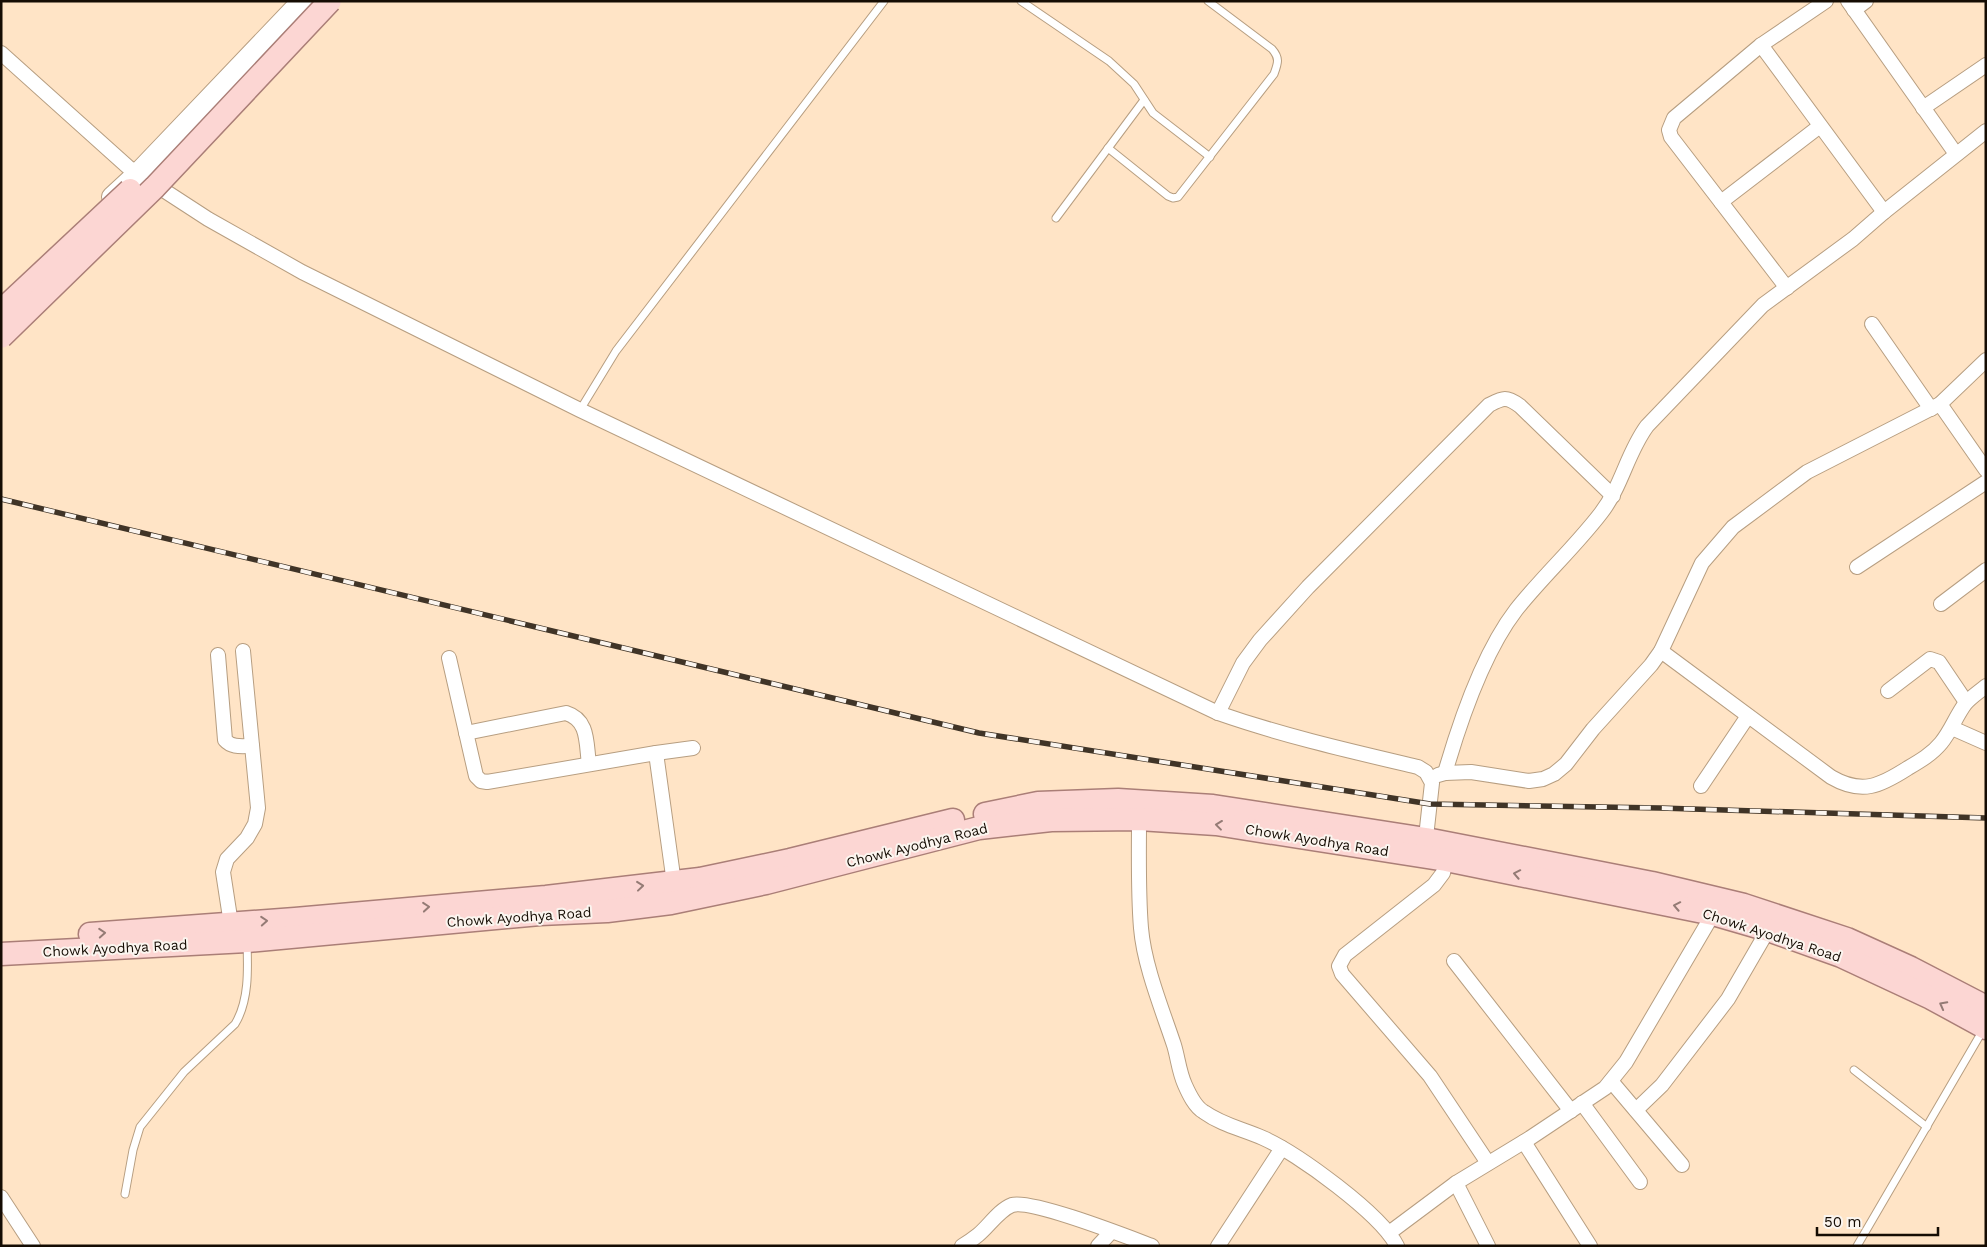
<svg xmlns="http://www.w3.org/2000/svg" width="1987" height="1247" font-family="'Work Sans',sans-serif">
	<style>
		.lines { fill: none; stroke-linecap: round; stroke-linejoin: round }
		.lane-casing { stroke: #b79e81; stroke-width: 9 }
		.street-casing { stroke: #b79e81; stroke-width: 16 }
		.secondary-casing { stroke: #b79e81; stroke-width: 22 }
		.primary-casing { stroke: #aa7e77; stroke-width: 25 }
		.lane { stroke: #fff; stroke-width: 7 }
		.street { stroke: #fff; stroke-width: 14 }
		.secondary { stroke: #fff; stroke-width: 20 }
		.primary { stroke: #fcd6d3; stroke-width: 22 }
		.rail-casing { stroke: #403427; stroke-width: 5.5 }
		.rail { stroke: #fbf5ef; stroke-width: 4; stroke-dasharray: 11; stroke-linecap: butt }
		.primary-bridge-casing { stroke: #aa7e77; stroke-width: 25; stroke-linecap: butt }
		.primary-bridge { stroke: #fcd6d3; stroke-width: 22 }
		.oneway { stroke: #947b75 }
		.labels { text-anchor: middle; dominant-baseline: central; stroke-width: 4; stroke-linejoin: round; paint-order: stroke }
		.street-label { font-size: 14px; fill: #150c03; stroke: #fbf5ef }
	</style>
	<rect width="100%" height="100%" fill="#ffe4c6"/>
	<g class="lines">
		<g class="lane-casing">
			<g id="lane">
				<polyline points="1021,1 1109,61 1134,84 1153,113 1210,157"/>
				<path d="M1108,148L1168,196L1173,198L1178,197L1274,74C1278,63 1280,58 1272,49L1208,1"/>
				<polyline points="1056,218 1144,100"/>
				<polyline points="580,410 616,351 884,1"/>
				<polyline points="1854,1070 1927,1127"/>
				<path d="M125,1194L133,1150L140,1127L184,1072L235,1024C249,1001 248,970 247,943"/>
				<polyline points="1857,1246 1983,1030"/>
			</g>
		</g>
		<g class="street-casing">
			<g id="street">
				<polyline points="1848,1 1956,154"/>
				<polyline points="1854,10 1866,1"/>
				<polyline points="1761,45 1884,212"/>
				<path d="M1,53L128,167L208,219L302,272L580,410L1218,713C1284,736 1350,751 1418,767L1426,772L1432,783L1425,846"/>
				<polyline points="1923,108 1986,65"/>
				<polyline points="1721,202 1820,126"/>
				<polyline points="1787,288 1671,137 1669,130 1674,118 1761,45 1826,1"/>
				<polyline points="1872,324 1931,409"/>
				<polyline points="1940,404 1986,470"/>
				<polyline points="1857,567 1986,482"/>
				<polyline points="1941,604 1986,570"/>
				<path d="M1661,651L1831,777C1862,795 1880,786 1908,768C1920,761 1932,754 1941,743C1951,731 1956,716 1965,704C1971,697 1979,692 1986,686"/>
				<path d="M218,655L225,740C232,748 242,746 252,746"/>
				<polyline points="449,658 476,776 481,781 487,782 656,753 693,748"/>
				<polyline points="1888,691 1930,659 1939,662 1966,702"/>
				<path d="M1218,713L1243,663L1260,640L1308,587L1489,405C1503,398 1506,396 1520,406L1613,496"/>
				<polyline points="1952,728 1986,743"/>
				<path d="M466,733L566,713C589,720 586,743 589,764"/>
				<polyline points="656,753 674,883"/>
				<path d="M1445,773C1460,721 1483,653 1516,610C1543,576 1575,547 1601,513C1622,486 1627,453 1647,426L1763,305L1853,239L1884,212L1986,131"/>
				<polyline points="1438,775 1445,773 1471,772 1529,781 1543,779 1554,774 1566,764 1593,729 1651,665 1661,651 1702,563 1733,527 1807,472 1940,404 1986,360"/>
				<polyline points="1701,786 1748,716"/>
				<path d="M1139,819C1139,855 1138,892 1141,928C1144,965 1162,1009 1174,1045C1178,1058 1179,1072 1185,1085C1189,1094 1195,1107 1204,1112C1222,1125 1243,1129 1263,1138C1297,1153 1381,1214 1397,1246"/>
				<polyline points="1446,860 1443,873 1434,885 1345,955 1339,966 1342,974 1430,1076 1488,1163"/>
				<polyline points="231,924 223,872 227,859 247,838 255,824 258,808 243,651"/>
				<polyline points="1454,961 1571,1111"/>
				<polyline points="1611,1081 1682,1165"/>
				<polyline points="1582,1103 1640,1182"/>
				<polyline points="1636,1110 1662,1085 1728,999 1768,930"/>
				<polyline points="1524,1142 1590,1246"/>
				<polyline points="1456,1183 1488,1246"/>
				<polyline points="1,1197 33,1246"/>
				<polyline points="1389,1233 1456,1183 1530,1138 1605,1088 1626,1062 1713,914"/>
				<path d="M962,1246C967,1243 973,1239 978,1235C989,1226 999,1210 1012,1205C1031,1199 1128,1237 1152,1246"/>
				<polyline points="1098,1246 1111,1232"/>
				<polyline points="1218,1246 1282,1148"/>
			</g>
		</g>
		<g class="secondary-casing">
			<polyline id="secondary" points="112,197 138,173 302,1"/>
		</g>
		<g class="primary-casing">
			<g id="primary">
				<polyline points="985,814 1038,803 1118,800 1213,806 1426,839 1652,883 1744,905 1847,939 1911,968 1986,1007"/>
				<polyline points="90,934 295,919 546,897 700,879 790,860 953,820"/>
				<polyline points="1,954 247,941 540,914 607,911 671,903 766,883 979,828 1051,820 1139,819 1216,824 1446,860 1713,914 1768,930 1841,956 1931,998 1986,1028"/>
			</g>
		</g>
		<use href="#lane" class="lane"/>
		<use href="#street" class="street"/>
		<use href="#secondary" class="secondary"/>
		<use href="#primary" class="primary"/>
		<g class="rail-casing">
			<polyline id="rail" points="1,499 979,733 1430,804 1660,808 1986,818"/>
		</g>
		<use href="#rail" class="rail"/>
		<g class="primary-bridge-casing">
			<g id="primary-bridge">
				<polyline points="1,311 130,190"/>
				<polyline points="1,337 155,187 330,1"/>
			</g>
		</g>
		<use href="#primary-bridge" class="primary-bridge"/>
	</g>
	<defs><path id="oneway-chevron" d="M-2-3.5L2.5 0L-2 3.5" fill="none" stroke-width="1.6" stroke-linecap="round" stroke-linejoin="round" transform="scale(1.25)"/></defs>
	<g class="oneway">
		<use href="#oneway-chevron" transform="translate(1219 825) rotate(-173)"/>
		<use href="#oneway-chevron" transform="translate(1517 874) rotate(-169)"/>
		<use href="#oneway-chevron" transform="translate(640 886) rotate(-6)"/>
		<use href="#oneway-chevron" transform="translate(1677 906) rotate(-169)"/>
		<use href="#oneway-chevron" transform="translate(426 907) rotate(-5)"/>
		<use href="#oneway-chevron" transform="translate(264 921) rotate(-4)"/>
		<use href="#oneway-chevron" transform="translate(102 933) rotate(-4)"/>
		<use href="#oneway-chevron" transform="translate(1943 1005) rotate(-152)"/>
	</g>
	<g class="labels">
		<g class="street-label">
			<text transform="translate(1317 840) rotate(9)">Chowk Ayodhya Road</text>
			<text transform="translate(917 845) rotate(-14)">Chowk Ayodhya Road</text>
			<text transform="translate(519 917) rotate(-4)">Chowk Ayodhya Road</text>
			<text transform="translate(1772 935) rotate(18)">Chowk Ayodhya Road</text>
			<text transform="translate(115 948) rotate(-3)">Chowk Ayodhya Road</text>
		</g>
	</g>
	<rect width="1987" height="1247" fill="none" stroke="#150c03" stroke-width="5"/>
	<path d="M1817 1227v8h121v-8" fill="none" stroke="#150c03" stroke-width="2.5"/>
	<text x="1824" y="1227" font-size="15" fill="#150c03" stroke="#fbf5ef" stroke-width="4" paint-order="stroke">50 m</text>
</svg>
